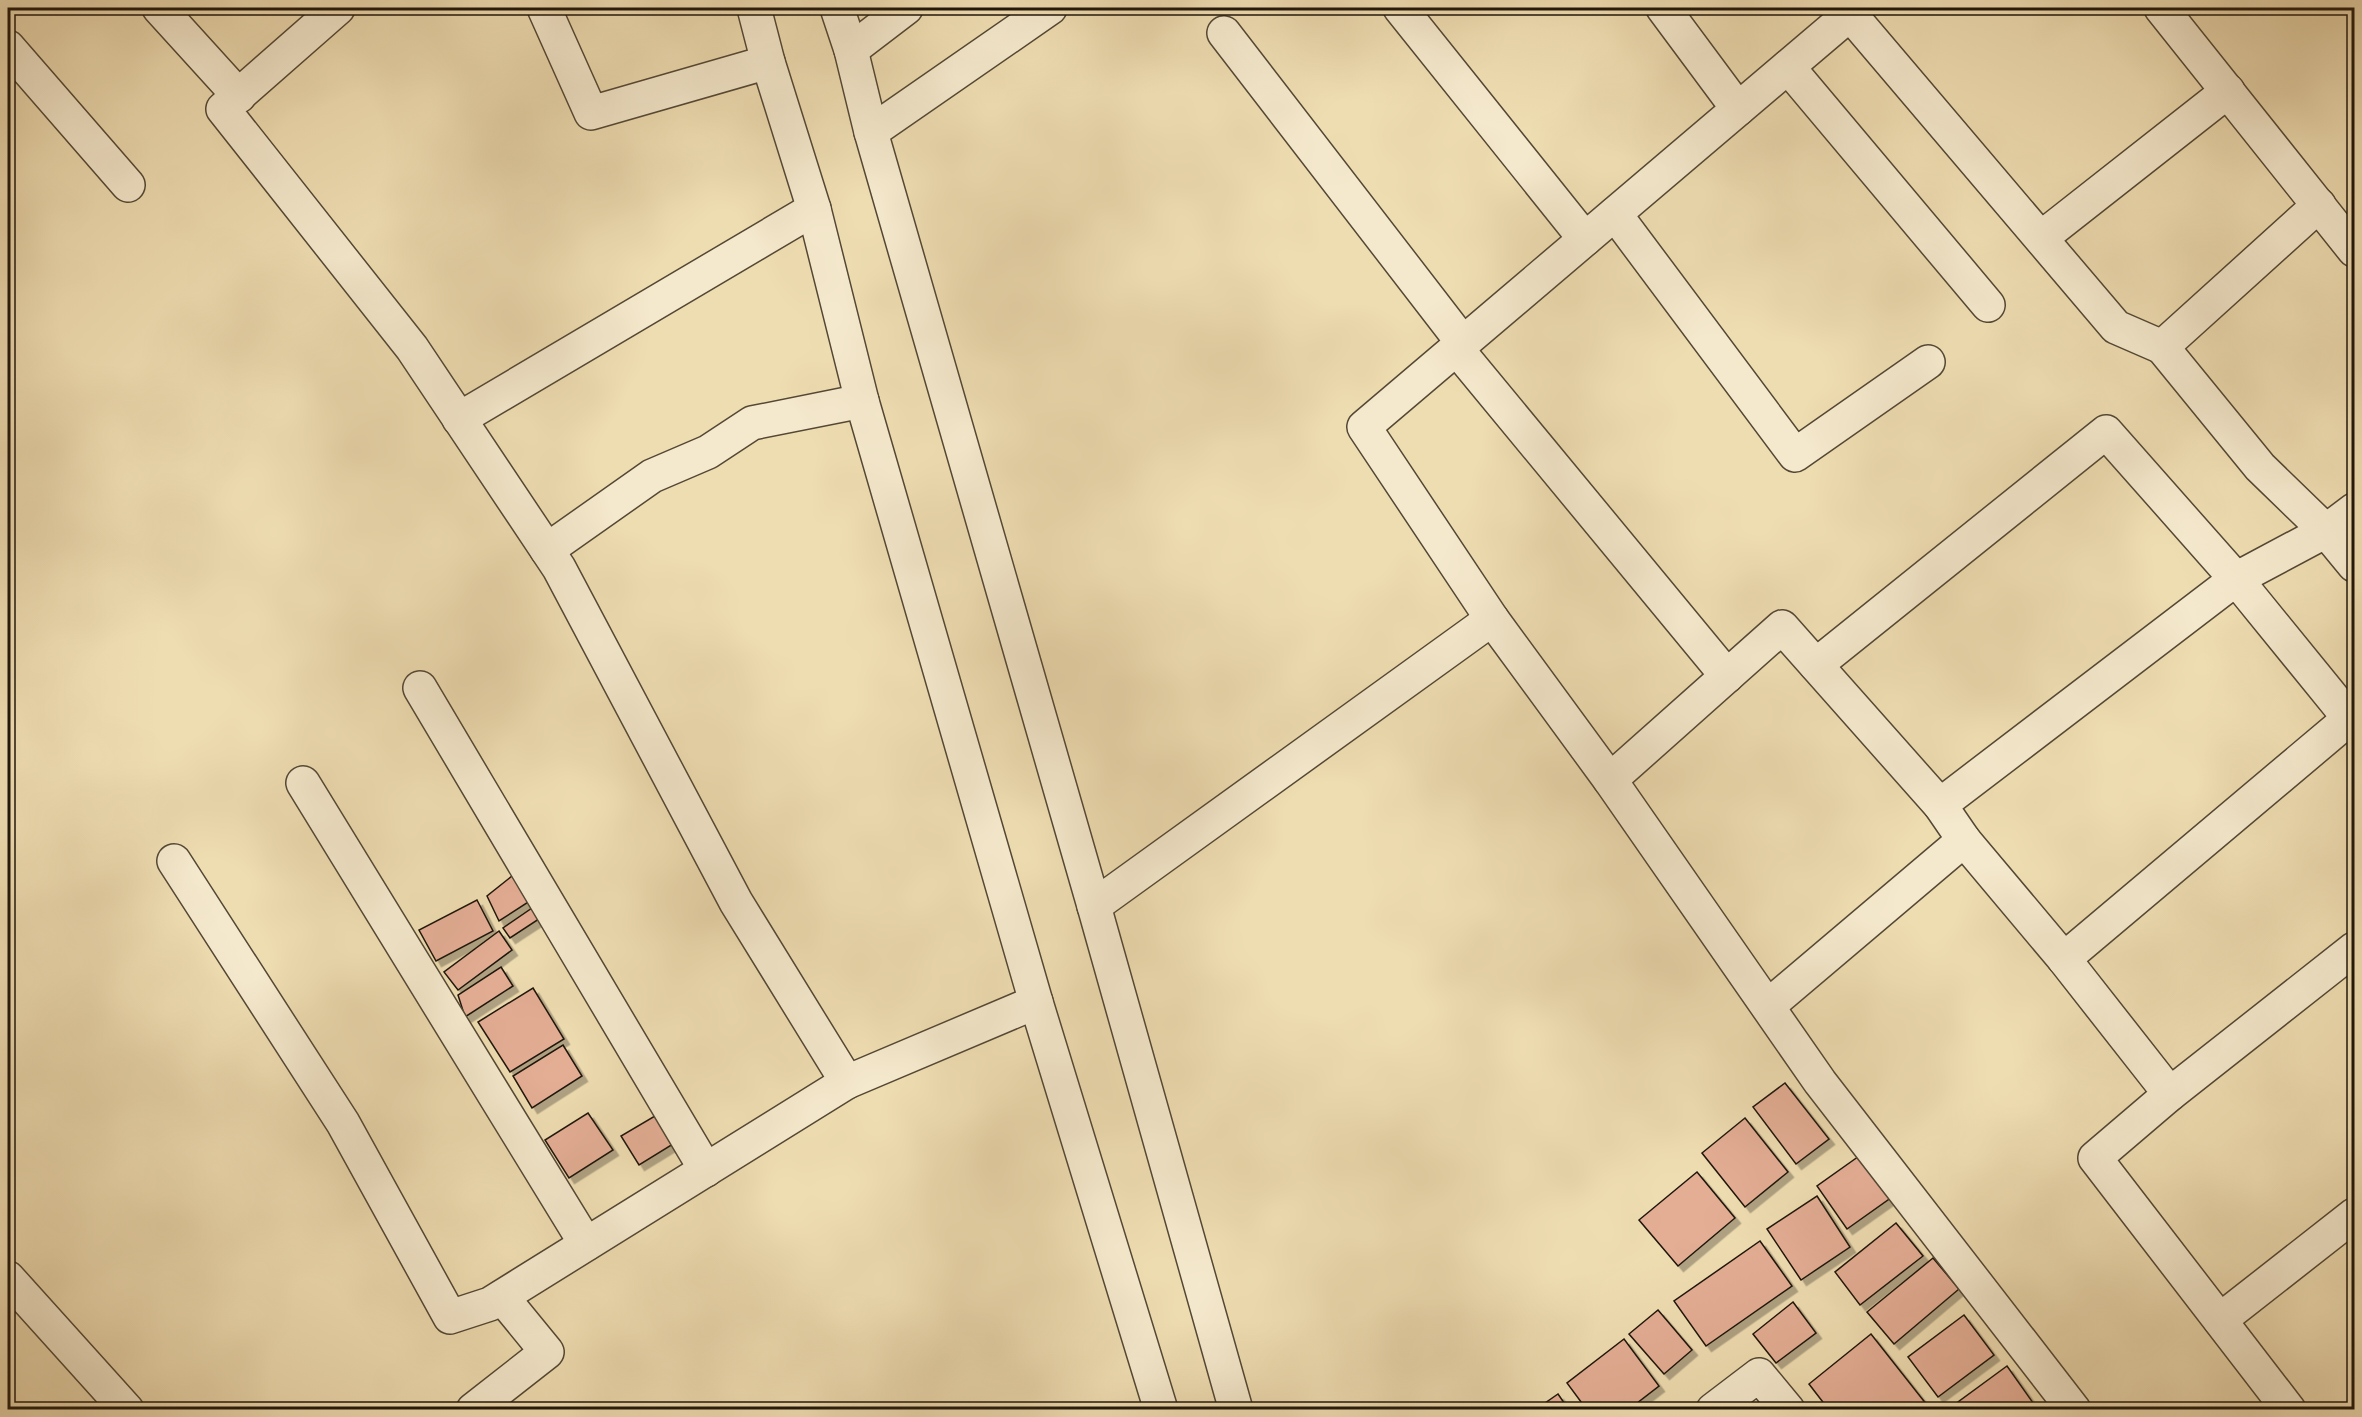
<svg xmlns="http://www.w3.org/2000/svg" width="2362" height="1417" font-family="'Libre Caslon Text',serif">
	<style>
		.building { fill: #e4ae95; stroke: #1f160b; stroke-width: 1.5; filter: url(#shadow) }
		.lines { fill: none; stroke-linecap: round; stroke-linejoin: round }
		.minor-casing { stroke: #534835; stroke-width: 36 }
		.tertiary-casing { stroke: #534835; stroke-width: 36 }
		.minor { stroke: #f5e9cd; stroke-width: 33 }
		.tertiary { stroke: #f5e9cd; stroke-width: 33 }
	</style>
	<defs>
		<filter id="shadow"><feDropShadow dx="5.5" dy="5.5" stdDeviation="0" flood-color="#0004"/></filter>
	</defs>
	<rect width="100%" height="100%" fill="#efddb2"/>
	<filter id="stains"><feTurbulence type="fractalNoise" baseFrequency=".00333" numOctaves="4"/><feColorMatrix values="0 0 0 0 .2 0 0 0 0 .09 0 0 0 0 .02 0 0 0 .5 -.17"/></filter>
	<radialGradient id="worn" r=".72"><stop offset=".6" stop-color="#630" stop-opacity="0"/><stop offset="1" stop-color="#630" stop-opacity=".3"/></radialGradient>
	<g class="building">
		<polygon points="517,872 533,899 499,921 487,896"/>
		<polygon points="477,900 493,931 436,961 419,930"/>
		<polygon points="535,906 542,917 510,938 503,928"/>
		<polygon points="499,931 512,950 458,990 444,972"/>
		<polygon points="501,967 513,986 465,1017 458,995"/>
		<polygon points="533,988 564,1039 510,1072 478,1022"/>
		<polygon points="563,1045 582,1076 532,1108 513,1076"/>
		<polygon points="1785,1083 1829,1139 1796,1164 1753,1107"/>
		<polygon points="588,1113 613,1150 569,1178 545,1140"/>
		<polygon points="660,1113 678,1141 639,1165 621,1136"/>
		<polygon points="1745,1118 1788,1172 1745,1207 1702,1153"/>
		<polygon points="1862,1154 1892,1197 1847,1229 1817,1186"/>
		<polygon points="1697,1172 1735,1218 1678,1266 1639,1220"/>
		<polygon points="1817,1196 1850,1247 1801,1280 1767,1229"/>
		<polygon points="1896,1223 1923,1256 1860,1305 1835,1272"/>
		<polygon points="1760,1241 1792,1286 1706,1346 1674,1301"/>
		<polygon points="1933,1258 1959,1289 1894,1344 1867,1312"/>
		<polygon points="1793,1302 1816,1333 1776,1363 1753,1334"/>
		<polygon points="1658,1310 1692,1350 1664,1374 1629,1334"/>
		<polygon points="1964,1315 1994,1355 1938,1397 1908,1357"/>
		<polygon points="1871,1334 1927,1405 1922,1410 1829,1410 1809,1384"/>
		<polygon points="1624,1339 1659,1386 1628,1410 1587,1410 1567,1383"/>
		<polygon points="2007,1366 2038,1410 1963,1410 1958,1402"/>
		<polygon points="1558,1394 1569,1410 1535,1410"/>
	</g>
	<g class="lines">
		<g class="minor-casing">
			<g id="minor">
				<polyline points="159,8 239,96"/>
				<polyline points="338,8 223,109 412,348 559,568 736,902 847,1082 1036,1002"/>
				<polyline points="544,8 591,113 768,62"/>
				<polyline points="1400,8 1585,239"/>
				<polyline points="1663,8 1738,109"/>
				<polyline points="1857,8 1364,427 1492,619 1610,780 1820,1082 2074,1410"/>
				<polyline points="1850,14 2116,327 2162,347 2319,205"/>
				<polyline points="1224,33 1463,343"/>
				<polyline points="8,47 128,185"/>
				<polyline points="851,50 906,8"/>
				<polyline points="1788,67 1988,305"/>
				<polyline points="871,132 1050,8"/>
				<polyline points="1615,214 1795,455 1928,362"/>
				<polyline points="2041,238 2228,91"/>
				<polyline points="2162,347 2260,467 2326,531 2354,510"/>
				<polyline points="1456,348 1727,676"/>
				<polyline points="459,419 814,209"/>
				<polyline points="547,550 652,476 708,452 752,423 862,401"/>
				<polyline points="1816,665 2106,432 2236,579 2326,531 2354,565"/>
				<polyline points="420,688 706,1170"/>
				<polyline points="1610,780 1782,627 1940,805 1964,840 2064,959 2170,1094 2095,1158 2289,1410"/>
				<polyline points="303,783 586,1244"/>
				<polyline points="1940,805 2236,579 2354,724"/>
				<polyline points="174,861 343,1123 450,1317 490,1304 847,1082"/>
				<polyline points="1094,906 1492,619"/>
				<polyline points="2064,959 2350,718"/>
				<polyline points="1768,1006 1964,840"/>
				<polyline points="2170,1094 2354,949"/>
				<polyline points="8,1278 127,1410"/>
				<polyline points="2220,1320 2354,1215"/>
				<polyline points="473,1410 547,1352 502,1297"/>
				<polyline points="1713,1410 1759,1375 1788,1410"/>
			</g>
		</g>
		<g class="tertiary-casing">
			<g id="tertiary">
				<polyline points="754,8 768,62 814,209 862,401 1036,1002 1161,1410"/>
				<polyline points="837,8 851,50 871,132 1094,906 1236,1410"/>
				<polyline points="2161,8 2354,250"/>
			</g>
		</g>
		<use href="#minor" class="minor"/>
		<use href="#tertiary" class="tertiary"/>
	</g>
	<rect width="2362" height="1417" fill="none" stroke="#efddb2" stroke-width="30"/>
	<rect x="9" y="9" width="2344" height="1399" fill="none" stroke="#1f160b" stroke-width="3"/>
	<rect x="15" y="15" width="2332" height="1387" fill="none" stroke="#1f160b" stroke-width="1.5"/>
	<rect width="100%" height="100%" filter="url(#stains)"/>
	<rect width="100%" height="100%" fill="url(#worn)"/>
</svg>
